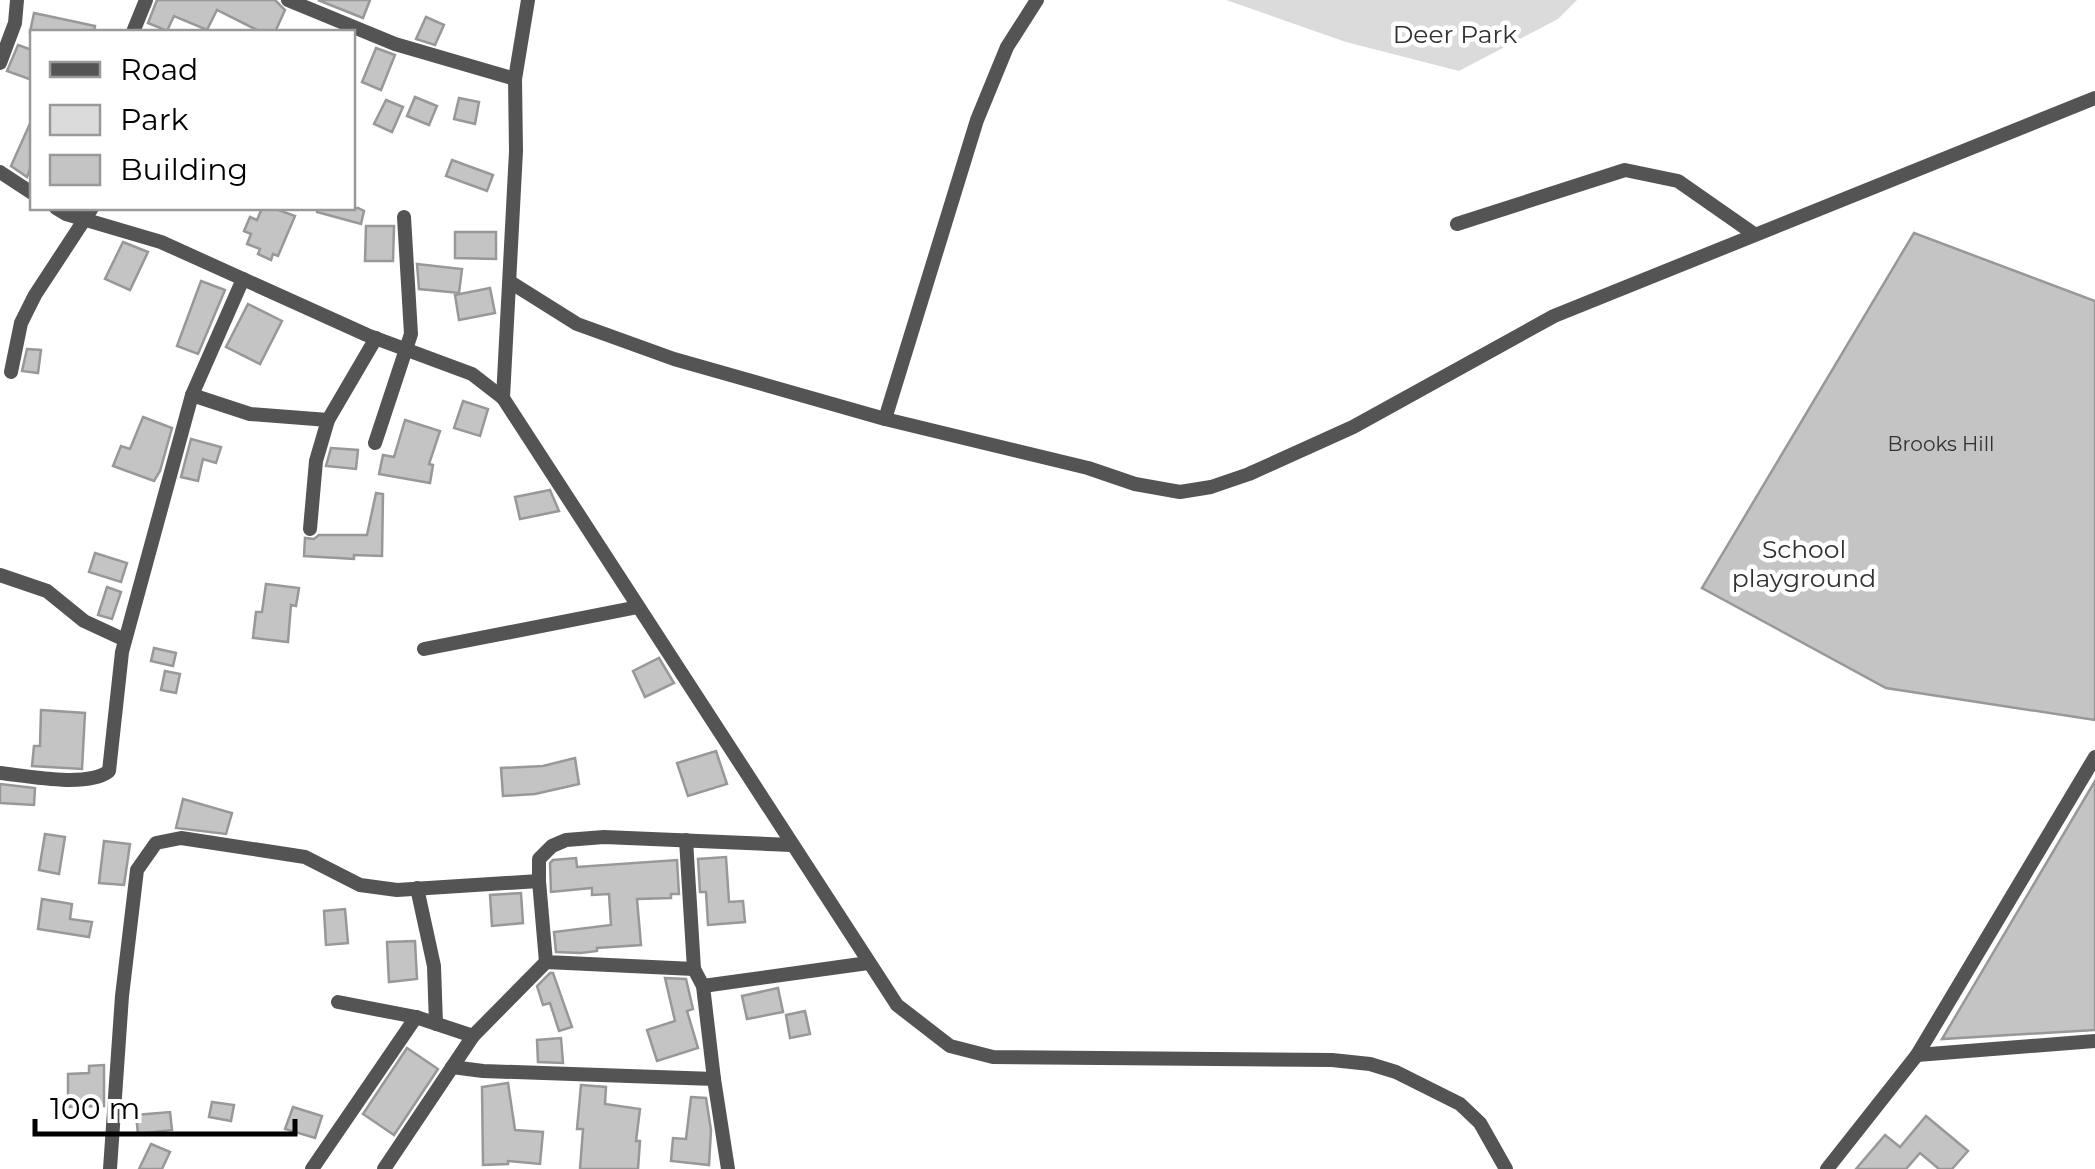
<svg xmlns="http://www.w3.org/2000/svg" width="2095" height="1169" font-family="Montserrat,sans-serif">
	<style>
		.green { fill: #dbdbdb }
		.building { fill: #c4c4c4; stroke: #989898; stroke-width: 2.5 }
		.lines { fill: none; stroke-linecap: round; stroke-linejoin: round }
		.minor { stroke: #545454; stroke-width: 14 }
		.labels { text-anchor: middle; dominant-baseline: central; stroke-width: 9; stroke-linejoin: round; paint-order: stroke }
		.number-label { font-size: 20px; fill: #313131 }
		.park-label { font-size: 25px; fill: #323232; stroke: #fff }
	</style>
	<rect width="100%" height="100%" fill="#fff"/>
	<polygon class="green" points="1226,0 1577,0 1558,19 1459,71 1346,42"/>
	<g class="building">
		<polygon points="157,0 275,0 285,10 275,32 261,32 217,10 207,30 174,16 167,31 148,23"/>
		<polygon points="318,0 370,0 363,18"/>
		<polygon points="34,13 95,26 94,32 30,32"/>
		<polygon points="426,17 444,25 435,45 416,39"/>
		<polygon points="18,45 32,50 32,80 7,71"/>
		<polygon points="376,48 395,55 381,90 362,82"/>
		<polygon points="415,97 437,106 429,125 407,116"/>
		<polygon points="459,98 479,102 475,124 454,119"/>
		<polygon points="386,100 403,107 392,132 374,124"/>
		<polygon points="32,119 32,164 27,177 11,166"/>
		<polygon points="452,160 493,175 487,191 446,176"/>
		<polygon points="262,208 273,208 295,216 278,256 273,254 271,260 258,254 260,249 247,244 251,234 244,231 250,217 257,220"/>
		<polygon points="317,208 358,208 364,211 361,224 317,212"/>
		<polygon points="366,226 394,226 393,261 365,261"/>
		<polygon points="455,232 496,232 496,259 455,258"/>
		<polygon points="1914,233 2095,301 2095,720 1886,688 1702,588"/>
		<polygon points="123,242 148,252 130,290 105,279"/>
		<polygon points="417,264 462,269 459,293 419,289"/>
		<polygon points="201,281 225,290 198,354 177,346"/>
		<polygon points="490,288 495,313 459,320 455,295"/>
		<polygon points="248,304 282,321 260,364 226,347"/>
		<polygon points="27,349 41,350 38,373 22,371"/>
		<polygon points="463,401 488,409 480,436 454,428"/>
		<polygon points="143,417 172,428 160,471 154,481 113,466 121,446 130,449"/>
		<polygon points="405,420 440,431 429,464 433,465 430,483 379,474 383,455 394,457"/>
		<polygon points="191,439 221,447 216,463 203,459 198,481 181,477"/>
		<polygon points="331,448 358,450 356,469 326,466"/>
		<polygon points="550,490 559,511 520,519 515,497"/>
		<polygon points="376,493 383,494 382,556 354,555 354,559 304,556 305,538 314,539 319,535 367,535"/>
		<polygon points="95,553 127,563 121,582 89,572"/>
		<polygon points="266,584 299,588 296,606 291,605 288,642 253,638 256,612 262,612"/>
		<polygon points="107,587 121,592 112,619 98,615"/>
		<polygon points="154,648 176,653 173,666 151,661"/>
		<polygon points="659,658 674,683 645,697 633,671"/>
		<polygon points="165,671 180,674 176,693 161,690"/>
		<polygon points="41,710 85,713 82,769 32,766 34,746 40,746"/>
		<polygon points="716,751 727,784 688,796 677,763"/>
		<polygon points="575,758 579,784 535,794 503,796 501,768 543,766"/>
		<polygon points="2095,781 2095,1030 1942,1039"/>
		<polygon points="0,784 35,788 34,805 0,803"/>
		<polygon points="183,799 232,813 226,834 176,828"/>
		<polygon points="45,834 65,837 59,874 39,870"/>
		<polygon points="104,841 130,844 124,885 99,883"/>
		<polygon points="726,857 729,902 743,901 745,922 708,925 706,892 700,892 698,859"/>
		<polygon points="576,858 577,867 677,860 679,894 671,894 671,898 637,899 641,945 597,948 597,951 581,953 556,952 554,932 611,925 609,894 592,895 592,888 551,892 550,863 553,860"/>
		<polygon points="521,893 523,923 492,926 490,895"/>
		<polygon points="42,899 72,904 70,919 92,922 89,937 38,929"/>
		<polygon points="345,909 348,943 326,945 324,911"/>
		<polygon points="415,941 417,979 389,982 387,942"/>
		<polygon points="550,973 553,973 572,1027 559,1031 550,1003 543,1005 537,986"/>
		<polygon points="665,978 686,979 693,1009 687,1011 698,1048 657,1061 647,1030 675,1021"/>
		<polygon points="778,988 783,1012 747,1019 742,996"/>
		<polygon points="805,1011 810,1034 790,1038 786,1015"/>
		<polygon points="561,1038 563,1063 538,1062 537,1040"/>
		<polygon points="407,1048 438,1069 394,1135 363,1114"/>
		<polygon points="104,1065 104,1106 68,1107 68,1074 89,1073 89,1066"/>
		<polygon points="508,1083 515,1130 543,1132 540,1164 508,1161 508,1164 483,1165 482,1087"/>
		<polygon points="581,1085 606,1087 605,1104 640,1109 636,1141 640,1141 638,1169 580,1169 583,1129 577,1129"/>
		<polygon points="691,1097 706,1098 711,1130 709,1165 671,1161 673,1138 686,1139"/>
		<polygon points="212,1102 234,1105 231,1121 209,1117"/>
		<polygon points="293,1107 322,1116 315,1138 285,1129"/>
		<polygon points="170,1112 172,1130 138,1134 136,1115"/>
		<polygon points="1926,1116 1968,1151 1952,1169 1939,1169 1920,1153 1906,1169 1856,1169 1885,1135 1900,1147"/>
		<polygon points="151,1144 170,1152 162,1169 139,1169"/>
	</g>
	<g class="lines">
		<g class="minor">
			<polyline points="288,0 395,44 515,79"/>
			<polyline points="528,0 515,79 516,151 503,398 897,1005 950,1046 993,1057 1332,1060 1370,1064 1396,1072 1460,1104 1480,1123 1506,1169"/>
			<polyline points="133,32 146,0"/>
			<polyline points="0,63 15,23 17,0"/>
			<polyline points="0,172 32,193"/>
			<polyline points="56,208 66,214 161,242 367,335 472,374 503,398"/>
			<polyline points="1457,224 1625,170 1678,181 1754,234"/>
			<polyline points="510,282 577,324 674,359 885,419 1088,468 1135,484 1180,492 1211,487 1249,474 1353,427 1554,316 2095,98"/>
			<polyline points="11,372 21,323 35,295 92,208"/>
			<polyline points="192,395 250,414 328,420 376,338"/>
			<polyline points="885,419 977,120 1007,47 1037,0"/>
			<polyline points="375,443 411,334 404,217"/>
			<polyline points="310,529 316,461 328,420"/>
			<polyline points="0,575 47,591 84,621 125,640"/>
			<polyline points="424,649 638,607"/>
			<path d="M0,773C27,776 88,788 109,771L122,652L192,395L243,279"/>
			<polyline points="539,881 546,962 694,969"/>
			<polyline points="417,888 434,966 436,1024"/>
			<polyline points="703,986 868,963"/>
			<polyline points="338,1002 416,1017 473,1036"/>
			<polyline points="1917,1055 2095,1041"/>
			<polyline points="452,1067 483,1071 714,1079 703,986 694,969 686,840"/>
			<polyline points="714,1079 728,1169"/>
			<polyline points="110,1169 122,996 137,870 156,843 181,838 305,857 360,885 397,890 539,881 539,859 552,846 566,840 604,837 791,845"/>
			<polyline points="312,1169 416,1017"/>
			<polyline points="384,1169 473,1036 546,962"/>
			<polyline points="1827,1169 1917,1055 2095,757"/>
		</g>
	</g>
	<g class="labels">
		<g class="number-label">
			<text x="1941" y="444">Brooks Hill</text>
		</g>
		<g class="park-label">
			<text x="1455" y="34">Deer Park</text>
			<text x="1804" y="549">School<tspan x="1804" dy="29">playground</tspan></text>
		</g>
	</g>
	<rect x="30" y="30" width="325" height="180" fill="#ffffff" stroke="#999999" stroke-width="2.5"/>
	<rect x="50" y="62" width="50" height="15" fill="#545454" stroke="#999999" stroke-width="2.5"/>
	<text x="120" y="80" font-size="30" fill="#000000">Road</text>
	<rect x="50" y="105" width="50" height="30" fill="#dbdbdb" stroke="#999999" stroke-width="2.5"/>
	<text x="120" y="130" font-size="30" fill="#000000">Park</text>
	<rect x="50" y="155" width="50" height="30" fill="#c4c4c4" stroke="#999999" stroke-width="2.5"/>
	<text x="120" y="180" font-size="30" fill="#000000">Building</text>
	<path d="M35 1119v15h260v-15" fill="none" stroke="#000000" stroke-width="5"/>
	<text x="50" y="1119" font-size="30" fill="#000000" stroke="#ffffff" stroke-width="8" paint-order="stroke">100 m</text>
</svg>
